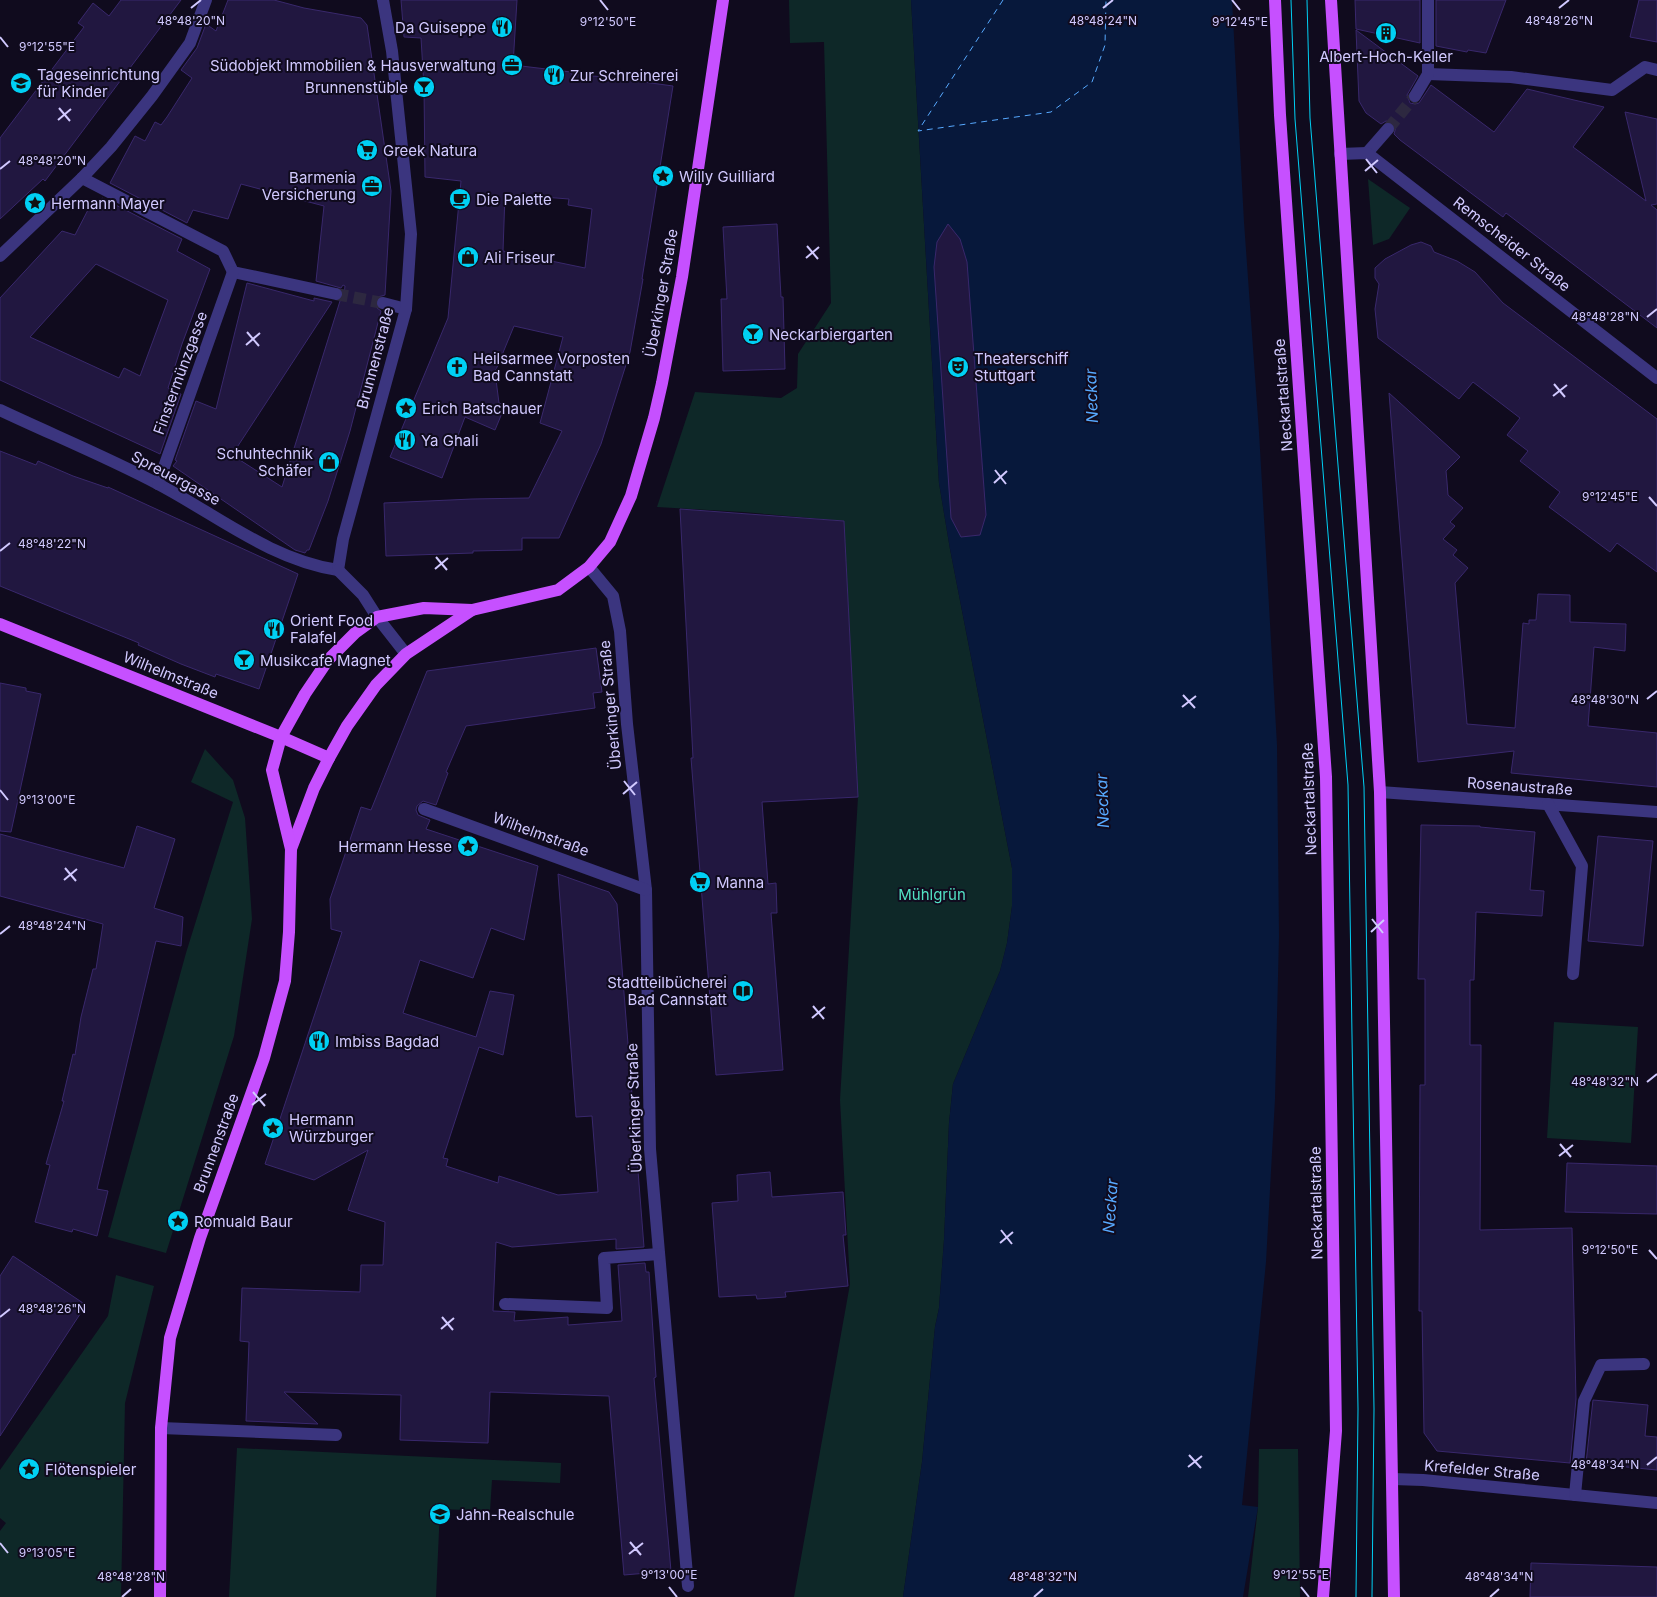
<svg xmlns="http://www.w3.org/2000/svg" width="1657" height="1597" font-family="Inter,sans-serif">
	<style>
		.green { fill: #0e2828 }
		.water { fill: #07183b }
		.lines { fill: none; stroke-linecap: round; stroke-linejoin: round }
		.ferry { stroke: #57a9ff; stroke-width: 1; stroke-dasharray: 6 5; stroke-linecap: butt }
		.building { fill: #211740; stroke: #39286c; fill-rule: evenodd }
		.minor-tunnel { stroke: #2d2840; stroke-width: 12; stroke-dasharray: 12 6; stroke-linecap: butt }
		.minor { stroke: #3b357f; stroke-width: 12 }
		.major { stroke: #c650ff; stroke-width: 12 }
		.tram { stroke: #00d0f4; stroke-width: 1 }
		.ticks { fill: none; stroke: #d1c9ff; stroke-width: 2 }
		.labels { text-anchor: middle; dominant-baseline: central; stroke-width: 4; stroke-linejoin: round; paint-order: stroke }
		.poi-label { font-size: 15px; fill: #d1c9ff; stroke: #100b1e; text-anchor: start }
		.street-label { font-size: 15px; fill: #d1c9ff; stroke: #100b1e }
		.park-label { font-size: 15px; fill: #52e1c4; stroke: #100b1e }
		.water-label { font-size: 16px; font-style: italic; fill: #57a9ff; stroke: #100b1e }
		.ticks-label { font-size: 12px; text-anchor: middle; fill: #d1c9ff; stroke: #100b1e; stroke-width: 4; stroke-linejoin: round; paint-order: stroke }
	</style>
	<rect width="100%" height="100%" fill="#100b1e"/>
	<g class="green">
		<polygon points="789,0 911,0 939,483 950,549 1012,868 1012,906 1007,943 1000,971 953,1084 949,1123 944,1240 939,1308 935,1327 922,1462 903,1597 794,1597 850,1284 840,1100 858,797 844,521 743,512 657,507 695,392 781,398 797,388 798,354 831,303 824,42 790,43"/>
		<polygon points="1368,179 1410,208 1389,239 1373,245"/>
		<polygon points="205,749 233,780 245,818 252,919 234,1036 166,1253 108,1237 186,953 233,802 191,782"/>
		<polygon points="1554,1022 1638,1027 1631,1143 1547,1138"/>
		<polygon points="116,1275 154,1286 125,1403 121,1597 0,1597 0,1531 6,1523 0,1518 0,1470 108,1316"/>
		<polygon points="237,1448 561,1463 560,1483 492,1480 490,1511 440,1509 436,1597 229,1597"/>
		<polygon points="1259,1449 1298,1449 1300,1597 1248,1597 1258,1507"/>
	</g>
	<polygon class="water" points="911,0 1232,0 1244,222 1259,432 1277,745 1279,936 1275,1099 1266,1262 1242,1505 1258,1507 1243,1597 903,1597 922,1462 935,1327 939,1308 944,1240 949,1123 953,1084 1000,971 1007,943 1012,906 1012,868 950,549 939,483"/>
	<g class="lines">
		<polyline class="ferry" points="1003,0 918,131 1051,112 1092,82 1105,45 1106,0"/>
	</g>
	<g class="building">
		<polygon points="121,0 181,0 45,181 43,179 0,219 0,138 84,27 78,23 93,3 109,16"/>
		<polygon points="228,0 274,0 304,8 361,18 367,25 391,191 385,295 378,297 375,301 377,308 381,311 350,431 328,501 309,550 307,550 305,553 295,550 173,466 177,461 175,460 196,401 216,409 247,283 314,301 314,298 332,302 232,455 282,487 340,301 344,295 345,286 343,285 341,288 316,281 324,206 241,184 228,219 193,210 187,223 110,183 135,136 145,141 155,122 161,125 167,117 192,78 181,70 197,48 206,24 216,31"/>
		<path d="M401,0H517L513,65L571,72V74L615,78L673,86L642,279H643L630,352L601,444L559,538H522V550L473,551V553L386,556L384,503L472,499L529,498L562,431L540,423L563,337L514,326L495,372L499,403L505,406L495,430L465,417L442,478L390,457L448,318L461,181L425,177L424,87L421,38L404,37ZM505,194L569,199L568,205L592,209L585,268L503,251Z"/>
		<polygon points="1355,0 1420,0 1420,43 1356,29"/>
		<polygon points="1436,0 1506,0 1486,53 1468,50 1467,52 1436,46"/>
		<polygon points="1639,0 1657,0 1657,42 1630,37"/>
		<polygon points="1356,30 1418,76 1407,95 1410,103 1415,104 1419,103 1431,85 1494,132 1527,89 1604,107 1573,147 1646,201 1625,112 1657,119 1657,204 1651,205 1657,210 1657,328 1506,213 1503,217 1400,140 1394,134 1396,127 1393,123 1386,121 1381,124 1366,113 1359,101"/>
		<path d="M102,198L182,239L177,251L210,269L182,344L168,388L181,394L160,454L0,380V298L62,231L75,235L90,206L96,209ZM96,264L168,300L140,376L124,368L119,378L30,337Z"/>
		<polygon points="777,224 781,297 783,297 785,369 723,371 721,299 727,299 723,227"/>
		<polygon points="948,224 960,239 967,262 986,515 980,535 961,537 951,518 934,267 937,242"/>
		<polygon points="1421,242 1431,246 1434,252 1457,261 1475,272 1503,303 1657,419 1657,572 1617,543 1610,552 1549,507 1560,492 1520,461 1528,451 1507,435 1520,418 1473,382 1459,399 1378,338 1375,309 1379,284 1375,278 1375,268 1385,259 1411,245"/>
		<polygon points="1389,393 1460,457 1446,471 1447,482 1448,495 1463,508 1450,522 1455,526 1443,539 1457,550 1453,555 1468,568 1455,583 1467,724 1515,728 1523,623 1529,624 1529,620 1536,620 1538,594 1570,595 1570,622 1626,624 1625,651 1594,647 1588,726 1657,733 1657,787 1511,773 1514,751 1418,762"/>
		<polygon points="0,451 36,465 38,461 73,476 108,488 108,487 298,574 259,689 216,674 215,677 181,664 138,645 139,643 0,586"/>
		<polygon points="680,509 844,521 858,797 762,802 768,884 776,883 777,913 771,913 783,1070 716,1075 691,758 693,758"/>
		<polygon points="596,648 602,692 593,693 595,708 466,726 446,772 448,773 436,805 423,801 417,806 416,810 418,815 430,820 426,829 538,866 524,940 491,928 473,978 420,960 403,1013 476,1037 490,991 514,995 503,1055 479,1047 443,1158 448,1159 446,1166 498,1183 499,1176 558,1195 598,1192 592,1116 576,1117 558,874 603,890 609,892 617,904 644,1247 616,1249 616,1239 512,1247 496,1242 493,1311 515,1312 514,1321 568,1317 568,1325 622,1321 618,1265 645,1263 646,1272 649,1272 656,1377 654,1378 671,1571 624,1575 609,1396 490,1392 488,1443 400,1440 401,1395 284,1392 318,1424 246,1421 249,1342 240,1341 242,1288 360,1292 361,1265 383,1265 385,1222 348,1210 368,1150 314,1180 265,1164 342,932 331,929 330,899 361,807 371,810 427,671"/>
		<polygon points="0,683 26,688 26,691 41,694 11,832 0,831"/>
		<polygon points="1421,825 1480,826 1480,827 1535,832 1530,890 1544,891 1542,916 1476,912 1474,980 1470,980 1470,1045 1481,1045 1480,1230 1572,1228 1576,1399 1570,1463 1437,1451 1424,1433 1422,1311 1419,1311 1420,1085 1425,1085 1425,979 1418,979"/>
		<polygon points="137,826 175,839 154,908 183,917 181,946 156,941 97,1189 108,1191 97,1236 73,1229 72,1232 35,1222 50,1165 46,1164 64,1101 62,1101 73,1054 75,1055 81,1017 93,969 96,969 103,924 0,896 0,834 124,868"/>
		<polygon points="1598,836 1653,841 1643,946 1588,941"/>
		<polygon points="1567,1163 1657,1166 1657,1214 1565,1212"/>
		<polygon points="770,1172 772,1197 843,1192 846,1235 843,1235 848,1286 785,1292 786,1297 757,1299 756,1295 719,1297 712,1203 738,1201 737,1175"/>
		<polygon points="13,1256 86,1305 0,1436 0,1276"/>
		<polygon points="1593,1400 1648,1405 1645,1436 1657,1437 1657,1470 1586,1463"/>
		<polygon points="1531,1563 1657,1567 1657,1597 1530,1597"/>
	</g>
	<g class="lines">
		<g class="minor-tunnel">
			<polyline points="1388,129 1415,96"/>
			<polyline points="336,294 383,303"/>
		</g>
		<g class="minor">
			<polyline points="1428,74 1511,77 1612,90 1645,67 1657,70"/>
			<polyline points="1415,96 1428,74 1428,0"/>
			<polyline points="1367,153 1388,129"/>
			<polyline points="1340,154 1367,153 1657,378"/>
			<polyline points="82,178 223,251 233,272 336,294"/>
			<polyline points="0,256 82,178 111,147 152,96 190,43 206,0"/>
			<polyline points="383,303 406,309"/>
			<path d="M0,410C53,435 107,457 158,484C217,515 271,560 338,570"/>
			<polyline points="158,484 233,272"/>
			<polyline points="589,567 613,596 620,631 627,724 646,890 650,1149 688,1586"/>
			<polyline points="338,570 343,539 406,309 411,234 392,51 383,0"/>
			<polyline points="338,570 363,595 377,617 406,654"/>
			<polyline points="1380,792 1657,812"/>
			<polyline points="1548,804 1582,866 1573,974"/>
			<polyline points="424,809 646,890"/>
			<polyline points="505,1304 607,1308 604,1258 659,1254"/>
			<polyline points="161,1428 336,1435"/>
			<polyline points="1393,1479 1423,1480 1657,1503"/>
			<polyline points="1575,1495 1584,1401 1601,1365 1644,1364"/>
		</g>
		<g class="major">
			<polyline points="1275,0 1280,115 1326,777 1336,1431 1323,1597"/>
			<polyline points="1331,0 1380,792 1394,1597"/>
			<polyline points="0,624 281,737 329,758"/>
			<polyline points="291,849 314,788 329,758 347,726 376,685 406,654 472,610"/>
			<polyline points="160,1597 161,1428 170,1338 200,1238 264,1058 285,981 289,932 291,849 272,770 281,737 305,694 328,660 355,633 377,617 424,608 472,610 558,590 589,567 610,542 631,496 654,418 662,383 682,277 723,0"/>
		</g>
		<g class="tram">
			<polyline points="1291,0 1295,119 1348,785 1358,1409 1356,1597"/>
			<polyline points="1307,0 1310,118 1364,787 1374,1409 1372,1597"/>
		</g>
	</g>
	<path class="ticks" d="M600,0L608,10M1232,0L1240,10M191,8L201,0M1103,8L1113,0M1559,8L1569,0M0,37L8,47M59,108L70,121M58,120L71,109M1366,159L1377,173M0,169L10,161M1365,171L1378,160M807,246L818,259M806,258L819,247M1647,317L1657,309M247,332L259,346M246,345L260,333M1554,384L1565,397M1553,396L1567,385M995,470L1006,484M994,483L1007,471M1649,497L1657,506M0,551L10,543M436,557L447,570M435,569L448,558M1183,695L1195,708M1647,699L1657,691M1182,707L1196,696M624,781L635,795M0,790L8,800M623,794L637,782M65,868L76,881M64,880L77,869M1372,919L1383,933M1371,932L1384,920M0,934L10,926M813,1006L824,1019M812,1018L825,1007M1647,1082L1657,1074M253,1092L265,1106M252,1105L266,1094M1560,1144L1571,1157M1559,1156L1573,1145M1001,1230L1012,1244M1000,1243L1013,1232M1649,1250L1657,1259M0,1317L10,1309M442,1317L453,1330M441,1329L454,1318M1189,1455L1201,1468M1647,1465L1657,1457M1188,1467L1202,1456M630,1542L641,1555M0,1543L8,1553M629,1554L643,1543M669,1587L677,1597M1301,1587L1309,1597M122,1597L131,1589M1034,1597L1043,1589M1490,1597L1499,1589"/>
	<defs>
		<g id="restaurant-disc" transform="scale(1.125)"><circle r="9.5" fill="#00d0f4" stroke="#100b1e"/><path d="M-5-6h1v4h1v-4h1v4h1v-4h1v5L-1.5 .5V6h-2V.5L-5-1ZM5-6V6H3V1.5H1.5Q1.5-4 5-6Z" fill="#111"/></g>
		<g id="building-disc" transform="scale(1.125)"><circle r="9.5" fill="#00d0f4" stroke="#100b1e"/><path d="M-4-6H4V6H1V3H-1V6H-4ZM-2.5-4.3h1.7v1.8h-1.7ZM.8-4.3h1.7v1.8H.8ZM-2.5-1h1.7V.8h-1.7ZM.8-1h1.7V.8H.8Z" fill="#111"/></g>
		<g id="office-disc" transform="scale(1.125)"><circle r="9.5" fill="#00d0f4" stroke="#100b1e"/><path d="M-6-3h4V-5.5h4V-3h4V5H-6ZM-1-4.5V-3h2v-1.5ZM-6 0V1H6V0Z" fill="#111"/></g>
		<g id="school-disc" transform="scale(1.125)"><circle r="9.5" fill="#00d0f4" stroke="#100b1e"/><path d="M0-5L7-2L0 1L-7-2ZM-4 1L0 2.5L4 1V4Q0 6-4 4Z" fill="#111"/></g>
		<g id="bar-disc" transform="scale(1.125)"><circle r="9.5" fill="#00d0f4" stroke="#100b1e"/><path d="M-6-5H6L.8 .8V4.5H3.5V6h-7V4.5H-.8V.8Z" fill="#111"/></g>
		<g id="supermarket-disc" transform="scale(1.125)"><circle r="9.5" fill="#00d0f4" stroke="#100b1e"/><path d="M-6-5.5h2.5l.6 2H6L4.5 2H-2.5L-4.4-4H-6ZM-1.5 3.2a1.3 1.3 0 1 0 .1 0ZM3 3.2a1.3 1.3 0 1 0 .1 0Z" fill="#111"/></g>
		<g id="sight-disc" transform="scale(1.125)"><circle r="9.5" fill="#00d0f4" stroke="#100b1e"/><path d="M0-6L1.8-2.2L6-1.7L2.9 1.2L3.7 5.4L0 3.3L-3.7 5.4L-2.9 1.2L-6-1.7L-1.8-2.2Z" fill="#111"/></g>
		<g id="cafe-disc" transform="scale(1.125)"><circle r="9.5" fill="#00d0f4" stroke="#100b1e"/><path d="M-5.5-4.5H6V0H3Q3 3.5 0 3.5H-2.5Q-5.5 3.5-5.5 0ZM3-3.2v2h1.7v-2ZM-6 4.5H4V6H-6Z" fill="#111"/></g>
		<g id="shop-disc" transform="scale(1.125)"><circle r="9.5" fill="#00d0f4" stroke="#100b1e"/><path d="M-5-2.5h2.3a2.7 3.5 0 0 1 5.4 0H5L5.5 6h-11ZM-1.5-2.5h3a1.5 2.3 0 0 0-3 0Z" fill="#111"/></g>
		<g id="church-disc" transform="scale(1.125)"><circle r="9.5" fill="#00d0f4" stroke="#100b1e"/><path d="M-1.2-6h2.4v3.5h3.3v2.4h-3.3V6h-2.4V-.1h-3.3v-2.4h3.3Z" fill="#111"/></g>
		<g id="theatre-disc" transform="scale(1.125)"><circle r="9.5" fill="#00d0f4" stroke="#100b1e"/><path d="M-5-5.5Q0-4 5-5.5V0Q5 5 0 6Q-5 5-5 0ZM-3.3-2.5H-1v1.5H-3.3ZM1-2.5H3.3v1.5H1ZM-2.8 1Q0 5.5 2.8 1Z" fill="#111"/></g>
		<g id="library-disc" transform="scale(1.125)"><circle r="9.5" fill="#00d0f4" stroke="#100b1e"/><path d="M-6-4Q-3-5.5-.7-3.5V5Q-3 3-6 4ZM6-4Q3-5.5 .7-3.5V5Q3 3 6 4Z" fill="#111"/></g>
	</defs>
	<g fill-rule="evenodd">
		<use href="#restaurant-disc" x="502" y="27"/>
		<use href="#building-disc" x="1386" y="33"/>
		<use href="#office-disc" x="512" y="65"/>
		<use href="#restaurant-disc" x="554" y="75"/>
		<use href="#school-disc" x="21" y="83"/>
		<use href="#bar-disc" x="424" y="87"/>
		<use href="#supermarket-disc" x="367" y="150"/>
		<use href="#sight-disc" x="663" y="176"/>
		<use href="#office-disc" x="372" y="186"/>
		<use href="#cafe-disc" x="460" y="199"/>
		<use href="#sight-disc" x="35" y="203"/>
		<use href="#shop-disc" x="468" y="257"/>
		<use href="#bar-disc" x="753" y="334"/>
		<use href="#church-disc" x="457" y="367"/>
		<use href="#theatre-disc" x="958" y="367"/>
		<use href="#sight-disc" x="406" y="408"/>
		<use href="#restaurant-disc" x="405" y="440"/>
		<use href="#shop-disc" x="329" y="462"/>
		<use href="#restaurant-disc" x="274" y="629"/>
		<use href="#bar-disc" x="244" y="660"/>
		<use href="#sight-disc" x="468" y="846"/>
		<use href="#supermarket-disc" x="700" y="882"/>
		<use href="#library-disc" x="743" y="991"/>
		<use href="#restaurant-disc" x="319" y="1041"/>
		<use href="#sight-disc" x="273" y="1128"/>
		<use href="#sight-disc" x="178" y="1221"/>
		<use href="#sight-disc" x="29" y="1469"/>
		<use href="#school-disc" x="440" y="1514"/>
	</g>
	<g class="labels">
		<g class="poi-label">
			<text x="486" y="27" text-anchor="end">Da Guiseppe</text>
			<text x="1386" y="56" text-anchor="middle">Albert-Hoch-Keller</text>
			<text x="496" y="65" text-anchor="end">Südobjekt Immobilien &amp; Hausverwaltung</text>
			<text x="37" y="74">Tageseinrichtung<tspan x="37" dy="17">für Kinder</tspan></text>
			<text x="570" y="75">Zur Schreinerei</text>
			<text x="408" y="87" text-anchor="end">Brunnenstüble</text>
			<text x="383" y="150">Greek Natura</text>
			<text x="679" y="176">Willy Guilliard</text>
			<text x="356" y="177" text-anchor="end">Barmenia<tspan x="356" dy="17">Versicherung</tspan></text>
			<text x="476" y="199">Die Palette</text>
			<text x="51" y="203">Hermann Mayer</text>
			<text x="484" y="257">Ali Friseur</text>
			<text x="769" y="334">Neckarbiergarten</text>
			<text x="473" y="358">Heilsarmee Vorposten<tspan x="473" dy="17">Bad Cannstatt</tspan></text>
			<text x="974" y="358">Theaterschiff<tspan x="974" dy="17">Stuttgart</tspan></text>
			<text x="422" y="408">Erich Batschauer</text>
			<text x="421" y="440">Ya Ghali</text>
			<text x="313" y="453" text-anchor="end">Schuhtechnik<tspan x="313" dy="17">Schäfer</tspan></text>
			<text x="290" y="620">Orient Food<tspan x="290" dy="17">Falafel</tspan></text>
			<text x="260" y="660">Musikcafe Magnet</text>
			<text x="452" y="846" text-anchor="end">Hermann Hesse</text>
			<text x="716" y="882">Manna</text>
			<text x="727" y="982" text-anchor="end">Stadtteilbücherei<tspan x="727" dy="17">Bad Cannstatt</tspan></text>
			<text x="335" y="1041">Imbiss Bagdad</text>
			<text x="289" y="1119">Hermann<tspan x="289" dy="17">Würzburger</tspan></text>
			<text x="194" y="1221">Romuald Baur</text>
			<text x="45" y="1469">Flötenspieler</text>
			<text x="456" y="1514">Jahn-Realschule</text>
		</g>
		<g class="street-label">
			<text transform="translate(1512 244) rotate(38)">Remscheider Straße</text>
			<text transform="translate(661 293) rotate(-80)">Überkinger Straße</text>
			<text transform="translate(375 358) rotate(-75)">Brunnenstraße</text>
			<text transform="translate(180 373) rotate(-70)">Finstermünzgasse</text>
			<text transform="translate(1283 395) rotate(-94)">Neckartalstraße</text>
			<text transform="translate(176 478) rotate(28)">Spreuergasse</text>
			<text transform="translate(171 675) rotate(22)">Wilhelmstraße</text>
			<text transform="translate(610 705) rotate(-95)">Überkinger Straße</text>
			<text transform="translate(1520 786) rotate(4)">Rosenaustraße</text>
			<text transform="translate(1309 799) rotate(-92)">Neckartalstraße</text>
			<text transform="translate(541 834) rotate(20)">Wilhelmstraße</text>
			<text transform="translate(634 1108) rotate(-92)">Überkinger Straße</text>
			<text transform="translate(216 1143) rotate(-70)">Brunnenstraße</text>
			<text transform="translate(1316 1203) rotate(-91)">Neckartalstraße</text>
			<text transform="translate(1482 1470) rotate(5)">Krefelder Straße</text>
		</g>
		<g class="park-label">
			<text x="932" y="894">Mühlgrün</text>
		</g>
		<g class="water-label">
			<text transform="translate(1091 396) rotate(-92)">Neckar</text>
			<text transform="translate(1102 801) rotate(-92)">Neckar</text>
			<text transform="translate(1110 1206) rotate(-86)">Neckar</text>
		</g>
	</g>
	<g class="ticks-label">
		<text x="191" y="25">48°48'20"N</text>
		<text x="1103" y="25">48°48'24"N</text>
		<text x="1559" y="25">48°48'26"N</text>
		<text x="1240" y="26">9°12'45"E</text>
		<text x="608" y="26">9°12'50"E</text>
		<text x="47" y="51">9°12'55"E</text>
		<text x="52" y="165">48°48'20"N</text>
		<text x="1605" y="321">48°48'28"N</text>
		<text x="1610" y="501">9°12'45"E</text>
		<text x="52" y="548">48°48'22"N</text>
		<text x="1605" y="704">48°48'30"N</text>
		<text x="47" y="804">9°13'00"E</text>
		<text x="52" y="930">48°48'24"N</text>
		<text x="1605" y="1086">48°48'32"N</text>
		<text x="1610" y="1254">9°12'50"E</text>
		<text x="52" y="1313">48°48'26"N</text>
		<text x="1605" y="1469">48°48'34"N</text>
		<text x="47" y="1557">9°13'05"E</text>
		<text x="669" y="1579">9°13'00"E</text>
		<text x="1301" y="1579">9°12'55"E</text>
		<text x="131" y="1581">48°48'28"N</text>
		<text x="1043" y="1581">48°48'32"N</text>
		<text x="1499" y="1581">48°48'34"N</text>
	</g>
</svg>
